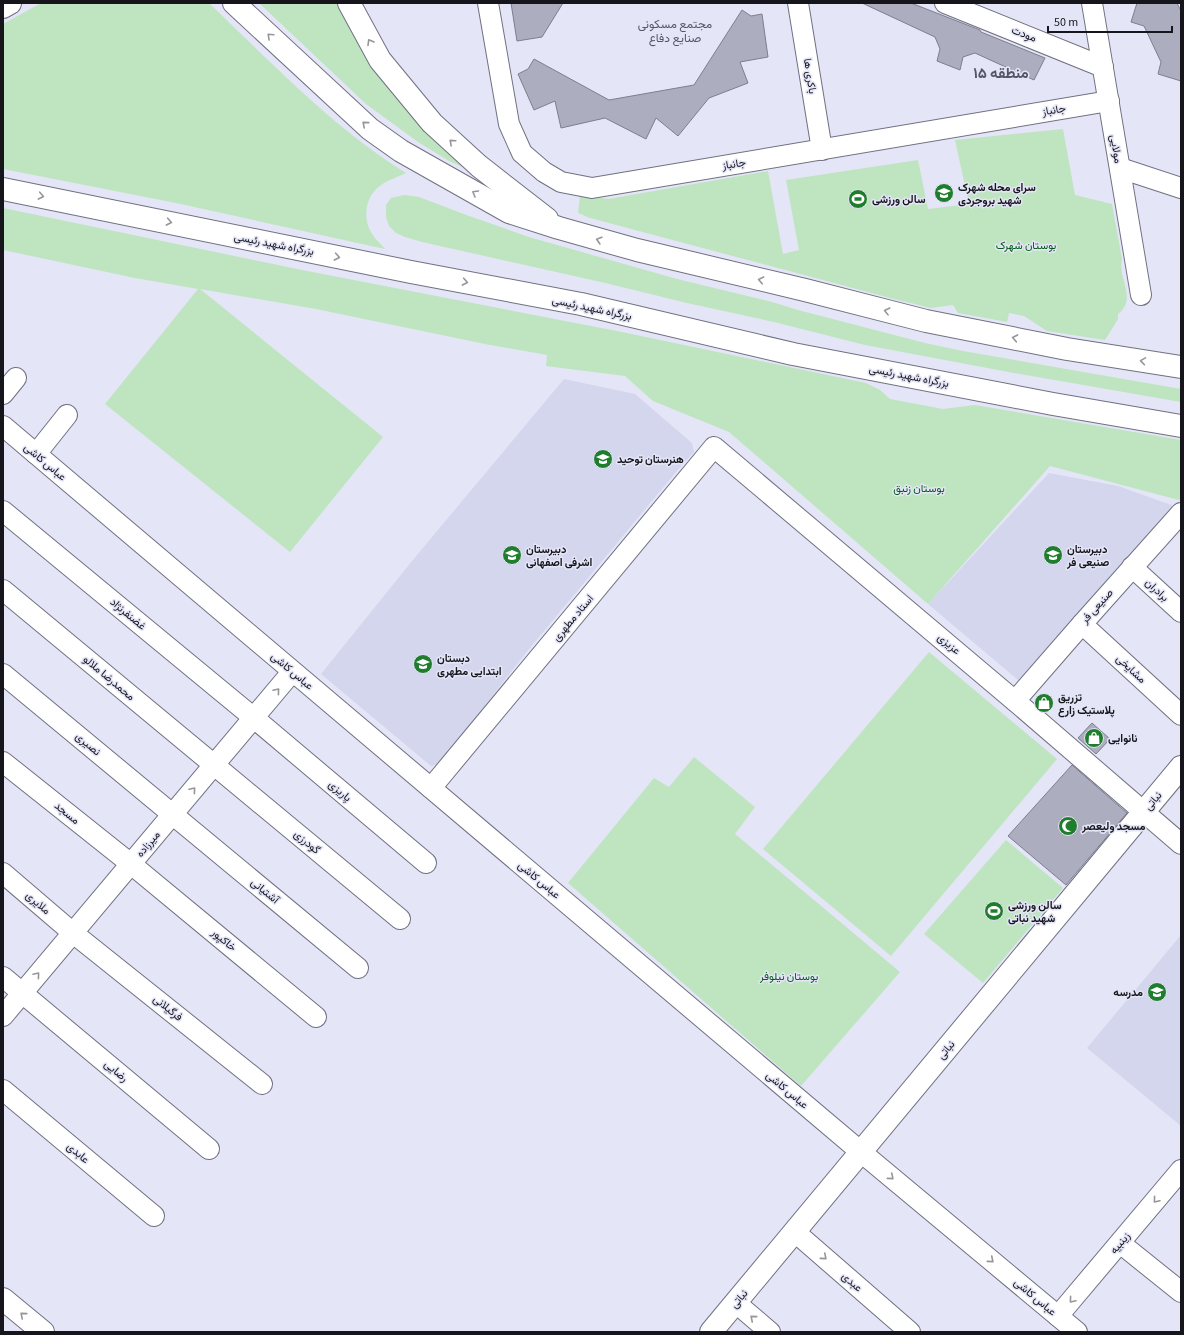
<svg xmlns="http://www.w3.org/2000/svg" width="1184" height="1335" font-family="'Source Sans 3',Vazirmatn,sans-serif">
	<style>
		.built { fill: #d4d6ed }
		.green { fill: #bee5bf }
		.building { fill: #acadbe; stroke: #7d7e8e }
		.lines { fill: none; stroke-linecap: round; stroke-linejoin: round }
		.street-casing { stroke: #707180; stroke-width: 22 }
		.secondary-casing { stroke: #707180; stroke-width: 24 }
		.primary-casing { stroke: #707180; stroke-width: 24 }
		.highway-casing { stroke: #707180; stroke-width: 24 }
		.street { stroke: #fff; stroke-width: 20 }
		.secondary { stroke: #fff; stroke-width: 22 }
		.primary { stroke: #fff; stroke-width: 22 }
		.highway { stroke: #fff; stroke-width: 22 }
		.oneway { stroke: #969698 }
		.labels { text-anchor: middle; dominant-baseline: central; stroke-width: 3; stroke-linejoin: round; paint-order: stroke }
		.street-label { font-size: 11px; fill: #15151b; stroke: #e4e5f7 }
		.poi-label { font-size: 11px; font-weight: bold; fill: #15151b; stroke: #e4e5f7; text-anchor: start }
		.park-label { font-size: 11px; fill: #005916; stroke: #e4e5f7 }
		.neighbourhood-label { font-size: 12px; fill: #555665; stroke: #e4e5f7 }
		.district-label { font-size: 15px; font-weight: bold; fill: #555665; stroke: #e4e5f7 }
	</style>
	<rect width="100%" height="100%" fill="#e4e5f7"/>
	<g class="built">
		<polygon points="564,379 635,394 692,443 694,452 681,466 525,654 439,764 431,766 321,674 412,561"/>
		<polygon points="1049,473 1118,486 1174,506 1025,686 928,604"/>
		<polygon points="1181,935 1181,1126 1087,1048"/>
	</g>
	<g class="green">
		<path d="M41,3H209C272,63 332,127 406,173C398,177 388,180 381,185C366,195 362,217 371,232C374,238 381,244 385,249L176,203L3,169V24Z"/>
		<polygon points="259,3 342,3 474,172 449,161 418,142 366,104"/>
		<path d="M1063,129L1075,195L1112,204L1122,259C1117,277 1138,299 1118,314V319L1105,340L1047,331L1024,316L1009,313L1007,322L1002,321L958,313L953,305L931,308L894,299L590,218L578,213L580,195L608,199L768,171L783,254L799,250L786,180L918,160L928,209L969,204L955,140Z"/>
		<polygon points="404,195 419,197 469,216 529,237 677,279 772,302 798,310 925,343 963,351 1181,389 1181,402 1020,374 865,345 774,322 687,303 601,282 422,242 405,237 396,233 389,226 386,217 386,205 391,198"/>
		<polygon points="3,208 302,270 617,331 866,383 880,390 890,399 943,409 975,405 1181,440 1181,498 1179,500 1050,466 928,604 729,432 653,401 625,376 546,366 547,355 485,344 316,309 200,289 383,437 290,552 105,404 198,289 135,278 3,250"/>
		<polygon points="929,652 1057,759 891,956 763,849"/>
		<polygon points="694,757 755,807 735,834 900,972 801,1086 568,883 654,778 669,787"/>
		<polygon points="1006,840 1063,888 983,983 924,934"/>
	</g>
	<g class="building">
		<polygon points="511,3 563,3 542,37 517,41"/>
		<polygon points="862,3 911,3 980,30 981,32 1045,58 1034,80 975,53 963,57 960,70 937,61 940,49 935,37"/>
		<polygon points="1137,3 1177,3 1181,11 1181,81 1158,74 1161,62 1144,26 1131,22"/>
		<polygon points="742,10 751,16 762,14 768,57 740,62 748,83 709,98 678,136 656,118 646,139 605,118 561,128 555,101 534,110 518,74 528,69 534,59 609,100 694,85"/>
		<polygon points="1092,723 1110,739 1096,754 1078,738"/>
		<polygon points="1072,765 1127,813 1066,885 1008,836"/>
	</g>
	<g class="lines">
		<g class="street-casing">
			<g id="street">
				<polyline points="488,3 509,124 522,153 544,172 561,182 592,188 1109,101"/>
				<polyline points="798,3 822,150"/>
				<polyline points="945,3 1103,67"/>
				<polyline points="1092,3 1141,295"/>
				<polyline points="1120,168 1181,188"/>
				<polyline points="3,394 16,378"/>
				<polyline points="3,426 861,1152 1077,1332"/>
				<polyline points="36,454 67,415"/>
				<polyline points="3,511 254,718 426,863"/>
				<polyline points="1132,567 1181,612"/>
				<polyline points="3,590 400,919"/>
				<polyline points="1082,624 1181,715"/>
				<polyline points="3,674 358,968"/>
				<polyline points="1015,701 1082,624 1181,513"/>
				<polyline points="3,762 131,864 316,1017"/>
				<polyline points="431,788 714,447 1015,701 1181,844"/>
				<polyline points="3,873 73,933 262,1084"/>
				<polyline points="3,977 209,1149"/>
				<polyline points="3,1016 292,672"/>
				<polyline points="3,1090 154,1216"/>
				<polyline points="795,1232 910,1332"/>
				<polyline points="1120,1243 1181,1292"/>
				<polyline points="736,1303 770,1332"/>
				<polyline points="1058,1316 1181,1170"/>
			</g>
		</g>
		<g class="secondary-casing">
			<polyline id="secondary" points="711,1332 1181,767"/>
		</g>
		<g class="primary-casing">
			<polyline id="primary" points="3,1299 43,1332"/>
		</g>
		<g class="highway-casing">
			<g id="highway">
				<polyline points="234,3 370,129 401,151 509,212 559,228 637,250 805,290 926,321 1067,349 1181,367"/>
				<polyline points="349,3 380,60 432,123 479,166 547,219"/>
				<polyline points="3,7 10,3"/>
				<polyline points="3,189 411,272 581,304 793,354 1053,404 1181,426"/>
			</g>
		</g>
		<use href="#street" class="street"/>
		<use href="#secondary" class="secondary"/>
		<use href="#primary" class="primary"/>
		<use href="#highway" class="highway"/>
	</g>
	<defs><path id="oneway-chevron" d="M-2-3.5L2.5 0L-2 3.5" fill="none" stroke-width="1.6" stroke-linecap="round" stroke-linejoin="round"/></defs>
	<g class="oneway">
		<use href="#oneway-chevron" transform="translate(270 36) rotate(-137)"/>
		<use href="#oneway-chevron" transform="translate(370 42) rotate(-120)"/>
		<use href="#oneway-chevron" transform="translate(365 124) rotate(-139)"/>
		<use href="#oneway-chevron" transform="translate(452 142) rotate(-138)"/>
		<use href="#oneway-chevron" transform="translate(475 193) rotate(-150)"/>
		<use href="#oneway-chevron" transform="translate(41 196) rotate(11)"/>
		<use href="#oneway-chevron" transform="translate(169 222) rotate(11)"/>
		<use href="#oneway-chevron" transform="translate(599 240) rotate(-164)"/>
		<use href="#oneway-chevron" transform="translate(337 257) rotate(11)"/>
		<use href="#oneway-chevron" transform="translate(761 280) rotate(-167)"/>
		<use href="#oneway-chevron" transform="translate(465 282) rotate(11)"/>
		<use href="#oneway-chevron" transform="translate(887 311) rotate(-166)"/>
		<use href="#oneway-chevron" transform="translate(1015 338) rotate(-169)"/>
		<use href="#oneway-chevron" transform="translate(1143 361) rotate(-171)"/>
		<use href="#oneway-chevron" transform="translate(277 691) rotate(-50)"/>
		<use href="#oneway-chevron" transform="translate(193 790) rotate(-50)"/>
		<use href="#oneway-chevron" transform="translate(37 975) rotate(-50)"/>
		<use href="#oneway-chevron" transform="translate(891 1177) rotate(40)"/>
		<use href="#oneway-chevron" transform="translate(1156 1200) rotate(130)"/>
		<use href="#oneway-chevron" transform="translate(824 1257) rotate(41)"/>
		<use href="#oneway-chevron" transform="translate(991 1260) rotate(40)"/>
		<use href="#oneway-chevron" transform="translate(1072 1300) rotate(130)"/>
		<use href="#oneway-chevron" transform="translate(23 1315) rotate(-140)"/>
		<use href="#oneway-chevron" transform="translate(753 1318) rotate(-140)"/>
	</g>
	<defs>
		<g id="university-disc" transform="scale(1)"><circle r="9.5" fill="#207d2e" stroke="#e4e5f7"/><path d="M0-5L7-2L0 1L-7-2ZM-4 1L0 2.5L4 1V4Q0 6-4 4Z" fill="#fff"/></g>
		<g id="stadium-disc" transform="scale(1)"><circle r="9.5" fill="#207d2e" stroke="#e4e5f7"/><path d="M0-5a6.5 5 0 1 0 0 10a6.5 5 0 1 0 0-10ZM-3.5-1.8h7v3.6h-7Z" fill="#fff"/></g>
		<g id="school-disc" transform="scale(1)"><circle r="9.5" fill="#207d2e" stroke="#e4e5f7"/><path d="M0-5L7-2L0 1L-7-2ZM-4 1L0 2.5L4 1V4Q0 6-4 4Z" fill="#fff"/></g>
		<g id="shop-disc" transform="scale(1)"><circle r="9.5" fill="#207d2e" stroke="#e4e5f7"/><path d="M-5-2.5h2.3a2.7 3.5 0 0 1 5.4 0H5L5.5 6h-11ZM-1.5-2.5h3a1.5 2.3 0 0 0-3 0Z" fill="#fff"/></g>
		<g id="mosque-disc" transform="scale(1)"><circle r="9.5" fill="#207d2e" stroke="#e4e5f7"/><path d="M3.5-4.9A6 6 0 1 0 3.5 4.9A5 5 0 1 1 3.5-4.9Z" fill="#fff"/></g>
	</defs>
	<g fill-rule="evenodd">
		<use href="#university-disc" x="944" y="193"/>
		<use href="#stadium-disc" x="858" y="199"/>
		<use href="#school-disc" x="603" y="459"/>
		<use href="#school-disc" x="512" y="555"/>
		<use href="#school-disc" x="1053" y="555"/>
		<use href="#school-disc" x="423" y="664"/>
		<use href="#shop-disc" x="1044" y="703"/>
		<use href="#shop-disc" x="1094" y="738"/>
		<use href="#mosque-disc" x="1068" y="826"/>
		<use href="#stadium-disc" x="994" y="911"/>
		<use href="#school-disc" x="1157" y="992"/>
	</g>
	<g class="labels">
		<g class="street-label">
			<text transform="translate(1024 34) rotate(22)">مودت</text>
			<text transform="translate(810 76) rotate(81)">باکری ها</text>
			<text transform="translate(1054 110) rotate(-10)">جانباز</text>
			<text transform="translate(1116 149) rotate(81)">مولايی</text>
			<text transform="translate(734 164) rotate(-9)">جانباز</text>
			<text transform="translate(274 244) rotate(11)">بزرگراه شهید رئیسی</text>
			<text transform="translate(592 308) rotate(12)">بزرگراه شهید رئیسی</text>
			<text transform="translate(909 376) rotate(11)">بزرگراه شهید رئیسی</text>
			<text transform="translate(45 462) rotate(40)">عباس کاشی</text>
			<text transform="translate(1157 590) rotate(43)">برادران</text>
			<text transform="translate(1097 606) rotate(-48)">صنیعی فر</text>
			<text transform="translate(128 614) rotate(40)">غضنفرنژاد</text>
			<text transform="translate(573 618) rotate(-50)">استاد مطهری</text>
			<text transform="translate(949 644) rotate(40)">عزیزی</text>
			<text transform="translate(1131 669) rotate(43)">مشایخی</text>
			<text transform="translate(292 671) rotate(40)">عباس کاشی</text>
			<text transform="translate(109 678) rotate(40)">محمدرضا ملالو</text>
			<text transform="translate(88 744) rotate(40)">نصیری</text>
			<text transform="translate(340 791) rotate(40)">پاریزی</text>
			<text transform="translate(1153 801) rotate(-50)">نباتی</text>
			<text transform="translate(67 813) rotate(39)">مسجد</text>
			<text transform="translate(307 842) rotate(40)">گودرزی</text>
			<text transform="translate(148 844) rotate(-50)">میرزاده</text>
			<text transform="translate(539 880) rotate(40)">عباس کاشی</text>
			<text transform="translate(265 891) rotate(40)">آشتیانی</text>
			<text transform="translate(38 903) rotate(41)">ملایری</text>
			<text transform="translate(224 940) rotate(40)">خاکپور</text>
			<text transform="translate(168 1008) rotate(39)">فرگیلانی</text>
			<text transform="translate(946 1050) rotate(-50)">نباتی</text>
			<text transform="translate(116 1071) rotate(40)">رضایی</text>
			<text transform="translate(787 1090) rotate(40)">عباس کاشی</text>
			<text transform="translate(78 1153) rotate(40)">عابدی</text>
			<text transform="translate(1120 1243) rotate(-50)">زینبیه</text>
			<text transform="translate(852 1282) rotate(41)">عبدی</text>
			<text transform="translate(1035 1297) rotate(40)">عباس کاشی</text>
			<text transform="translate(739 1299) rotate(-50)">نباتی</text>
		</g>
		<g class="poi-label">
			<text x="958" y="187">سرای محله شهرک<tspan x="958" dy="13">شهید بروجردی</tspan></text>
			<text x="872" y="199">سالن ورزشی</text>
			<text x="617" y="459">هنرستان توحید</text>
			<text x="526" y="549">دبیرستان<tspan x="526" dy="13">اشرفی اصفهانی</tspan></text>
			<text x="1067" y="549">دبیرستان<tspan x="1067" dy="13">صنیعی فر</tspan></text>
			<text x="437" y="658">دبستان<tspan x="437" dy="13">ابتدایی مطهری</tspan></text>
			<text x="1058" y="697">تزریق<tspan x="1058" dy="13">پلاستیک زارع</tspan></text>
			<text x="1108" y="738">نانوایی</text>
			<text x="1082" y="826">مسجد ولیعصر</text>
			<text x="1008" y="905">سالن ورزشی<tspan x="1008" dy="13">شهید نباتی</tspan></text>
			<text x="1143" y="992" text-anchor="end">مدرسه</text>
		</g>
		<g class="park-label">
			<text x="1026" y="245">بوستان شهرک</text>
			<text x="919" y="488">بوستان زنبق</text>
			<text x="789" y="976">بوستان نیلوفر</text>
		</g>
		<g class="neighbourhood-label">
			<text x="675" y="24">مجتمع مسکونی<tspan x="675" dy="14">صنایع دفاع</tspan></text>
		</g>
		<g class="district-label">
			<text x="1001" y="73">منطقه ۱۵</text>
		</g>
	</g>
	<rect width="1184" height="1335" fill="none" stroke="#15151b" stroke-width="8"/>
	<path d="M1048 26v6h124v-6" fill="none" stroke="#15151b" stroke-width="2"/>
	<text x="1054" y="26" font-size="12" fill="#15151b" stroke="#e4e5f7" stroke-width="3" paint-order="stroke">50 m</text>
</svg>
